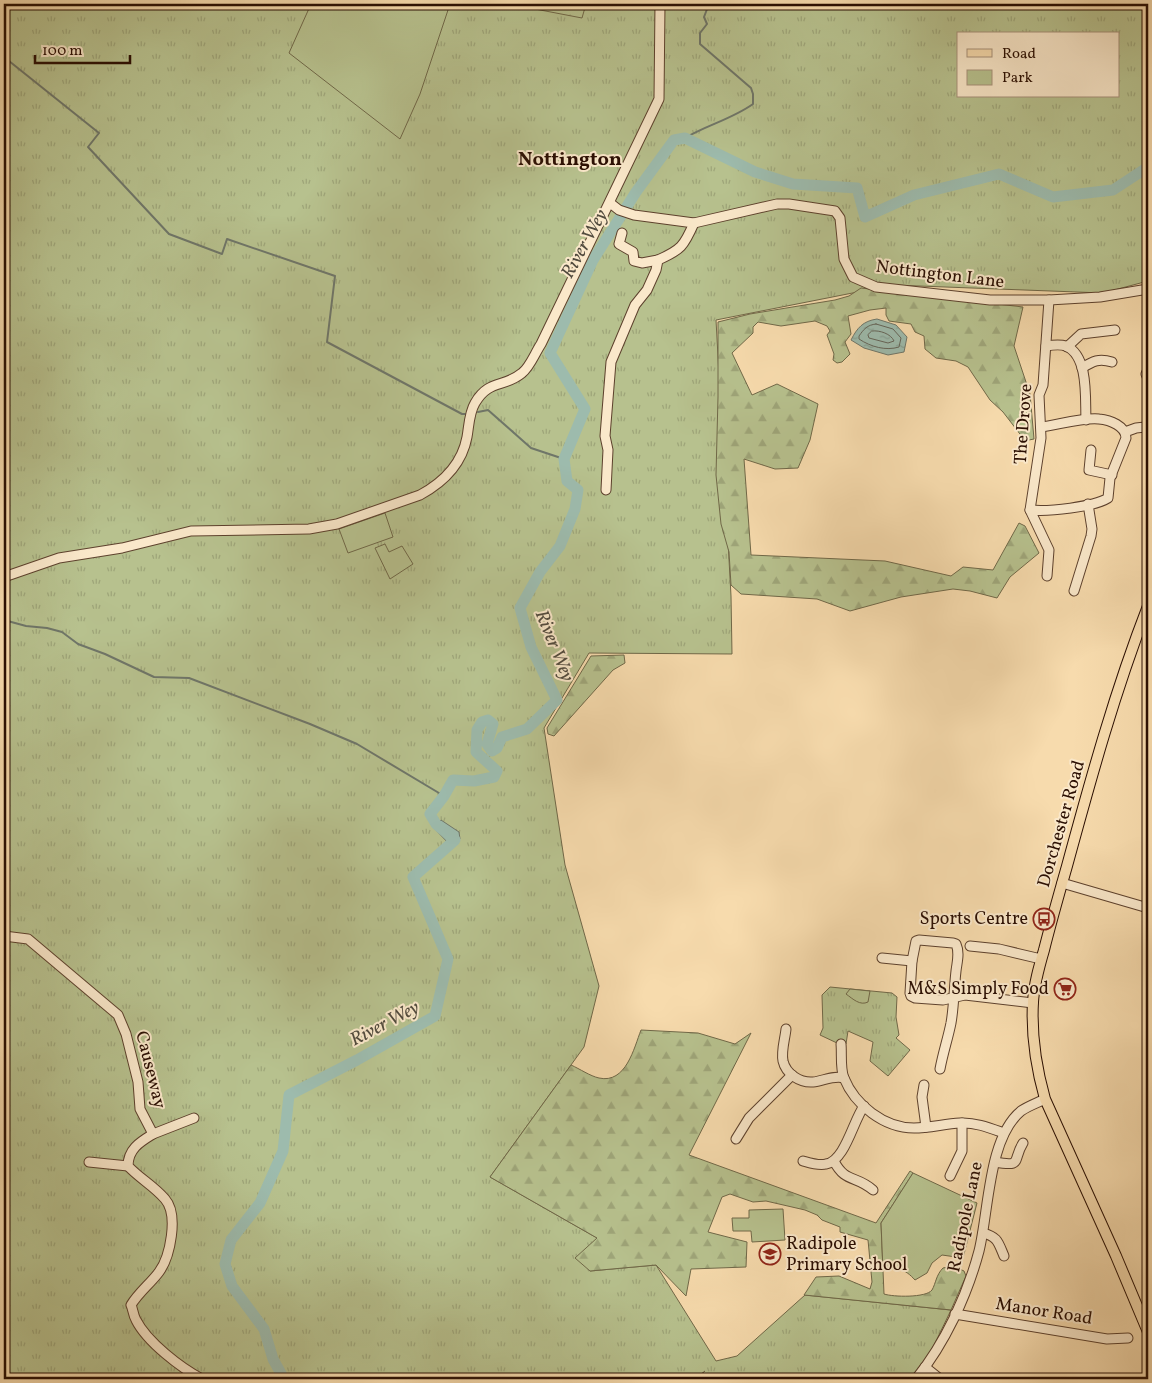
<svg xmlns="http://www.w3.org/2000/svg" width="1152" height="1383" font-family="Vollkorn,serif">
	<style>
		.grass { fill: url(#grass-tufts); stroke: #706848; fill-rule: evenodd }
		.forest { fill: url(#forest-firs); stroke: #706848 }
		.park { fill: #b7c18e; stroke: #706848 }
		.water { fill: url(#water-ripples); stroke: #6f7669 }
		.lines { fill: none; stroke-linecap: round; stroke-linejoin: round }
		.shore { stroke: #646458; stroke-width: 1 }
		.stream { stroke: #6f7669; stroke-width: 2 }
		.river { stroke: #9dbbad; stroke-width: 11 }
		.minor-casing { stroke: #5d412d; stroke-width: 11 }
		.major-casing { stroke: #2a0e02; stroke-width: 12 }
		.minor { stroke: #fae8ca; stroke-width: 9 }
		.major { stroke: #f7dbad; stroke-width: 10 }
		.labels { text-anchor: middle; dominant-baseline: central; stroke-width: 4; stroke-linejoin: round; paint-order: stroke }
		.street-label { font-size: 18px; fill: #2a0e02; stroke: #fae8ca }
		.poi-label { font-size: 18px; fill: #2a0e02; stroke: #fae8ca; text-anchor: end }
		.water-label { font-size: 19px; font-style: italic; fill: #524b3e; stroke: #fae8ca }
		.quarter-label { font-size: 20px; font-weight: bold; fill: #2a0e02; stroke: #fae8ca }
	</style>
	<defs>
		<pattern id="grass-tufts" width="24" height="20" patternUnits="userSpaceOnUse" patternTransform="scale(1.25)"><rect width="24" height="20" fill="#b7c18e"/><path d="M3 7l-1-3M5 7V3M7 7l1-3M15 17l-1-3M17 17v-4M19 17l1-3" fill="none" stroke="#9ea579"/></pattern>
		<pattern id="forest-firs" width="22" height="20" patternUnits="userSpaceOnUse" patternTransform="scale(1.25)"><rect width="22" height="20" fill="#b7c18e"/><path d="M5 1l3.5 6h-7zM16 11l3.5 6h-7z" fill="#9ea579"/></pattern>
		<pattern id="water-ripples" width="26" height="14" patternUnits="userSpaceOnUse" patternTransform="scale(1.25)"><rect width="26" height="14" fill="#9dbbad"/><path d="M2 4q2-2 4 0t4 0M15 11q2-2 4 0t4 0" fill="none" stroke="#87a093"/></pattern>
	</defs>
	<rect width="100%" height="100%" fill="#f7dbad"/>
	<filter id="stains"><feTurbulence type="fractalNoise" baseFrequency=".004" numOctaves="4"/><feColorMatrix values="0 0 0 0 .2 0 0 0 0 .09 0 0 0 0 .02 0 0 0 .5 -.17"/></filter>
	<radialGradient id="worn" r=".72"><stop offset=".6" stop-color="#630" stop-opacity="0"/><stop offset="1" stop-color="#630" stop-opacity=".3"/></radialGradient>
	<g class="grass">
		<path d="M4,4H1148V281L1103,293L893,285L716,320L731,596L732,654L589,653L544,728L565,865L599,986L584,1047L490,1177L597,1238L590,1271L656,1265L716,1361L737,1356L805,1295L951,1310L924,1366L909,1379H906L899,1374L888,1379H701V1375L705,1371L694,1379H4ZM958,34H1118V96H958Z"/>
		<polygon points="830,987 892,993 897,997 896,1017 899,1035 896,1038 910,1050 888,1076 870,1061 873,1042 848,1031 846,1044 837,1043 820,1035 823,1028 822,995"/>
	</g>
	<g class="forest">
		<polygon points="509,4 586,4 582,18"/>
		<polygon points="861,288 1023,307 1014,346 1030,394 1034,439 1029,440 1023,438 1003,412 990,400 968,367 956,361 936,358 925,349 924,336 915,332 911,324 889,321 886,315 886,308 870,310 848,316 851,334 845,342 850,354 842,362 837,363 833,360 834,354 827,335 830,331 827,326 815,321 781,326 758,322 753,327 753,333 732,353 752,395 777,384 818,404 810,440 798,468 775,469 744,459 751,555 885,561 951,576 963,567 993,570 1019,523 1025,526 1039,553 1010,577 997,598 970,591 953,589 901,597 850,611 817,599 741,594 731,585 729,552 721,524 716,475 718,397 718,322 750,314 835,300 849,296"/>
		<polygon points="624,655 625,663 613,670 554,736 548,734 547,728 591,656"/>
		<path d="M641,1030L698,1033L735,1044L751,1033L689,1155L876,1223L910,1171L913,1173L881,1223L884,1294C893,1297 926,1298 932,1290C936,1283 936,1275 943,1268L953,1266L964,1271L966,1276L951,1310L804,1295L816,1277L839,1276L870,1289L872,1282L868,1240L840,1232V1227L822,1220L817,1215L805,1210L766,1201L753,1202L730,1194L722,1197L708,1232L747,1242L746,1267L691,1269L686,1296L656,1265L590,1271L575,1258L597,1238L490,1177L571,1065C580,1069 590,1076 599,1078C626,1084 634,1048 641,1030Z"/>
	</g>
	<g class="park">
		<polygon points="311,4 450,4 420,94 400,139 289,53"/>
		<polygon points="385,513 393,537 348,553 339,529"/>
		<polygon points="385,544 389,552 402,546 413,564 390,579 375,548"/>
		<path d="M850,989L870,991L868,1002C860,1006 853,999 846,994Z"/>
		<path d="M913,1173L977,1203L963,1258L942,1255L932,1263L927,1273L915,1280C905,1269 897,1266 883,1271L881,1223Z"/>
		<polygon points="783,1209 785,1240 752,1242 751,1231 733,1231 732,1218 749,1218 749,1210"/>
	</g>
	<g class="water">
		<path d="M877,319L896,325L907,337L904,352L888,355L864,348L851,340C857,328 863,321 877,319Z"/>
		<polygon points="441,820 459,832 460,839 450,845 434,828"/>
	</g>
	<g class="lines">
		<g class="shore">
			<path d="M876,324L893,329L901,338L899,347C886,351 871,347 859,339V336C864,329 867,325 876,324Z"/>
			<path d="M872,331C880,330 891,334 894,341L888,343L869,338L868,335Z"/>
		</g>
		<g class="stream">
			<polyline points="4,57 99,133 88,147 169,234 222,254 227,239 335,276 327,342 462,414 465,414"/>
			<path d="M685,138C707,125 732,119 753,104V94L751,88L700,44V33L707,24L704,17L709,4"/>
			<polyline points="478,412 488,410 531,448 564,459"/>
			<polyline points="4,620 26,626 47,628 62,632 78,644 105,654 154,677 189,678 310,724 357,744 444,796"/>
		</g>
		<polyline class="river" points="284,1379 273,1359 264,1329 232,1286 225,1264 231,1240 260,1203 283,1151 289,1095 357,1060 435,1016 448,959 413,877 455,840 436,824 430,814 444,796 453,780 474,781 494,777 497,771 476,752 477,730 482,722 488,720 493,724 487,744 492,751 497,748 502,737 527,729 557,700 531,647 520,608 540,572 560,546 575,509 578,490 567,481 564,459 585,409 550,353 593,260 636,192 674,140 685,138 755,172 793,184 857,188 865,217 914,195 999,174 1053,197 1113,190 1148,167"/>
		<g class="minor-casing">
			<g id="minor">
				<polyline points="610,203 619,210 634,215 694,223 777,204 789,204 835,211 840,218 844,259 853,277 876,287 990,300 1049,300 1100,297 1148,289"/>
				<polyline points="622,233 619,244 633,252 634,261 642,263 658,260"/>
				<path d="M1046,346C1052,345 1060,344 1066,346C1089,356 1085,399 1086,420"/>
				<polyline points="1067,347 1081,334 1115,330"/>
				<path d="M1082,368C1093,361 1099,358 1112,362"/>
				<polyline points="1148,370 1146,374 1148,379"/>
				<polyline points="1125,432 1136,428 1145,427"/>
				<polyline points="1091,450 1089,470 1112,475"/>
				<path d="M606,490L608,450L605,436L611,362L635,305L647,290L656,270L658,260C681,250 684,246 694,223"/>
				<path d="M1030,510C1048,512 1094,507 1108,498L1110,478L1126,438C1126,426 1110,420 1099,419C1084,417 1057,425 1041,427"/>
				<polyline points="1047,576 1049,550 1030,510 1041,438 1039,395 1043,385 1049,300"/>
				<path d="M4,577L59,558L122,548L191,531L309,529L337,524L420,495C444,482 462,464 467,437C469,426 469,413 475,403C489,379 504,388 522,373C530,367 535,353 541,344L659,99L660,4"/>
				<polyline points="1074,591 1091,536 1092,529 1088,504"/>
				<polyline points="1062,883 1148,908"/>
				<path d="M4,936L28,939L118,1015L126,1034L138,1082L140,1109L153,1134C140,1142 128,1149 128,1166C139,1178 154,1186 165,1199C179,1215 170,1257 159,1272C150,1284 139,1292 131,1305C133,1309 133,1315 136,1320C147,1342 181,1368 202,1379"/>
				<polyline points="970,946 999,949 1041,959"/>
				<polyline points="882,958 912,961"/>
				<path d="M786,1029C785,1039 781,1051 783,1061C786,1074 800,1083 813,1082C823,1081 834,1075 844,1078"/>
				<path d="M841,1044C842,1054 840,1069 844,1078C855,1105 884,1128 914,1128C929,1128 944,1124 960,1123C975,1122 990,1128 1004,1133"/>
				<path d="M940,1069C943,1053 948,1038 951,1023C954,1006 954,988 956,971C957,962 960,953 956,944L953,943L919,940L916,941L912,961L910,993L911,996L915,998L943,1000L965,995L1033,1003"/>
				<polyline points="924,1085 922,1097 926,1127"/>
				<polyline points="153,1134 194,1118"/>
				<polyline points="736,1139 749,1118 792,1075"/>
				<path d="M803,1161C810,1163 819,1166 826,1164C845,1161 853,1121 864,1106"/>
				<path d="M834,1161C845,1183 856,1175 873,1190"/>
				<polyline points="89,1162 128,1166"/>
				<path d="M995,1162C1023,1167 1012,1161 1023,1143"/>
				<polyline points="950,1176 962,1151 962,1123"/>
				<path d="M983,1233C998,1237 998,1242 1004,1256"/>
				<polyline points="955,1314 1107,1339 1128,1338"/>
				<polyline points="925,1367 940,1379"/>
				<path d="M916,1379C945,1343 967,1296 979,1251C989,1211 988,1138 1021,1111C1028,1106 1037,1103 1045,1099"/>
			</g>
		</g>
		<g class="major-casing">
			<path id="major" d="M1148,606C1115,691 1091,778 1067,866C1059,894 1051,922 1044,950C1039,967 1034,984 1033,1002C1031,1036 1036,1067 1045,1099L1116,1256L1148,1332"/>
		</g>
		<use href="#minor" class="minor"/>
		<use href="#major" class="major"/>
	</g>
	<defs>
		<g id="bus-ring" transform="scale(1.125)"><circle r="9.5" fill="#fae8ca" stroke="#8f2418" stroke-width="1.5"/><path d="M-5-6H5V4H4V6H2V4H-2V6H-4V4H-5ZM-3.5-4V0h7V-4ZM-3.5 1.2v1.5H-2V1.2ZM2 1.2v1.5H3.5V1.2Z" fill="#8f2418"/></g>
		<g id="supermarket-ring" transform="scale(1.125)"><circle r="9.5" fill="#fae8ca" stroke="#8f2418" stroke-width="1.5"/><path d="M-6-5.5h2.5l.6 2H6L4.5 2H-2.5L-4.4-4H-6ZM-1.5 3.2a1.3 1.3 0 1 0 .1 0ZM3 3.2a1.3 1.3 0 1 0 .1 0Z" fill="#8f2418"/></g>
		<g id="school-ring" transform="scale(1.125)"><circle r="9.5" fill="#fae8ca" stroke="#8f2418" stroke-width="1.5"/><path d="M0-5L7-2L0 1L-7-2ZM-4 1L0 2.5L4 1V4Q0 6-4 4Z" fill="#8f2418"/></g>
	</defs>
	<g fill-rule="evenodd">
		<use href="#bus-ring" x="1044" y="919"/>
		<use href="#supermarket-ring" x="1065" y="989"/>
		<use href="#school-ring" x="770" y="1254"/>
	</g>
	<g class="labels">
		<g class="street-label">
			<text transform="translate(940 275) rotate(7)">Nottington Lane</text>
			<text transform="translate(1024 424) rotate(-86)">The Drove</text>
			<text transform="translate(1062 824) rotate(-74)">Dorchester Road</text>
			<text transform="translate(150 1070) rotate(76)">Causeway</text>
			<text transform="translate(966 1217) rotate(-78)">Radipole Lane</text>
			<text transform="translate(1044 1312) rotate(9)">Manor Road</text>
		</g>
		<g class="poi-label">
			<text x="1028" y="919">Sports Centre</text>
			<text x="1049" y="989">M&amp;S Simply Food</text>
			<text x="786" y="1244" text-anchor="start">Radipole<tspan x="786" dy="21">Primary School</tspan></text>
		</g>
		<g class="water-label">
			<text transform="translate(585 244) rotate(-61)">River Wey</text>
			<text transform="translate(554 646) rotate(68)">River Wey</text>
			<text transform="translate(385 1024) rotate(-28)">River Wey</text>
		</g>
		<g class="quarter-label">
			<text x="570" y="160">Nottington</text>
		</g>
	</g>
	<rect width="1152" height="1383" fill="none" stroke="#f7dbad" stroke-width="20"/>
	<rect x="5" y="5" width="1142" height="1373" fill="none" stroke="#2a0e02" stroke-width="2.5"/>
	<rect x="10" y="10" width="1132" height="1363" fill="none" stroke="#2a0e02"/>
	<rect x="957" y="32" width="162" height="65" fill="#fae8ca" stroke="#a7917a"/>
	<rect x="967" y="49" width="25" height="8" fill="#f7dbad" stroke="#a7917a"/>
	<text x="1002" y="58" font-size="15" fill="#2a0e02">Road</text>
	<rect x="967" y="70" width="25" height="15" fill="#b7c18e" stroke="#a7917a"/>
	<text x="1002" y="82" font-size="15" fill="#2a0e02">Park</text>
	<path d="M35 55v8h95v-8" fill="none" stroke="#2a0e02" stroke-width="2.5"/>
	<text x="42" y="55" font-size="15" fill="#2a0e02" stroke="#fae8ca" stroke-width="4" paint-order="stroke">100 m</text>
	<rect width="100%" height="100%" filter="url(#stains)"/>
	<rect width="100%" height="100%" fill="url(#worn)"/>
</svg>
